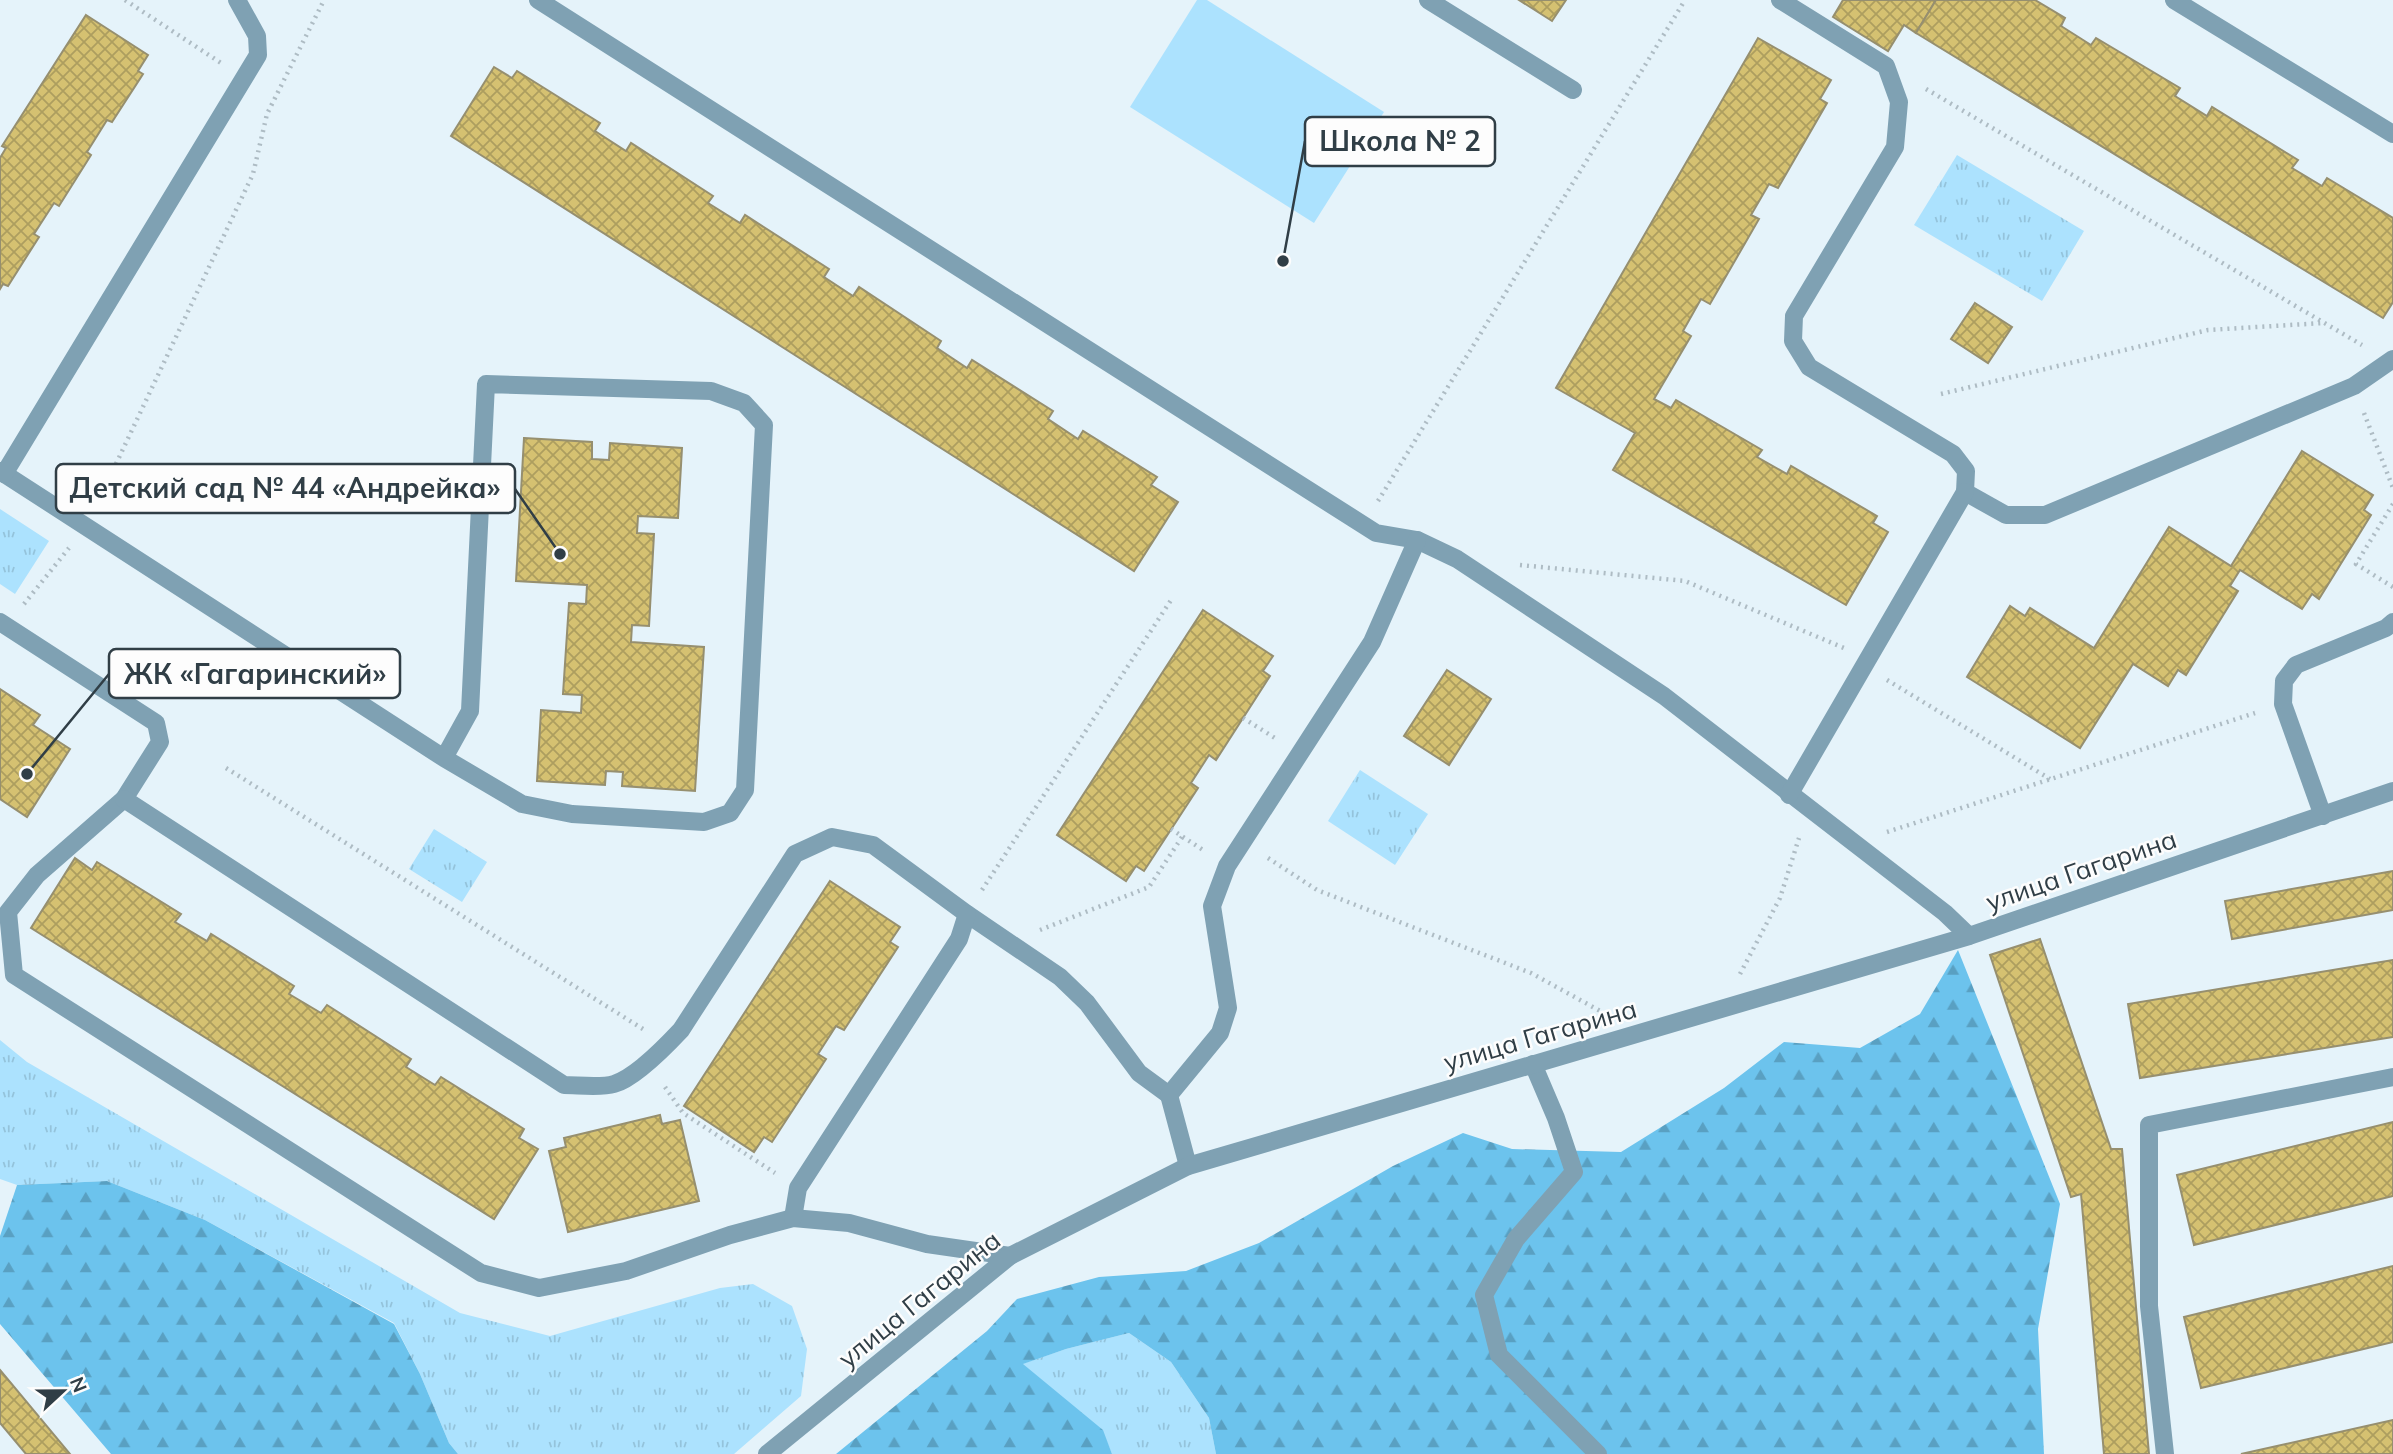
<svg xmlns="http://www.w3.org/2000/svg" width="2393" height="1454" font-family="Mulish,sans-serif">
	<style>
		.grass { fill: url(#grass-tufts) }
		.forest { fill: url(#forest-firs) }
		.garden { fill: #ace2fe }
		.building { fill: url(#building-cross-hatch); stroke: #968f6f; stroke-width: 2 }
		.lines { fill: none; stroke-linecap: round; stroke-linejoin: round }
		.path { stroke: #aebcc4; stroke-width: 4.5; stroke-dasharray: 2 5; stroke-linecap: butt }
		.minor { stroke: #7fa1b3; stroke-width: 18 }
		.labels { text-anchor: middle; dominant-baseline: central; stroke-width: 5; stroke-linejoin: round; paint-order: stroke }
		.street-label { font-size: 26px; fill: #303e46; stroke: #fdfdfd }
		.leader { fill: none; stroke: #303e46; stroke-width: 2.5 }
		.callout-dot { fill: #303e46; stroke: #fdfdfd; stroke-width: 2.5 }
		.callout { fill: #fdfdfd; stroke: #303e46; stroke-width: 2.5 }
		.callout-label { font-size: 28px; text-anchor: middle; font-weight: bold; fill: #303e46 }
	</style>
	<defs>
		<pattern id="grass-tufts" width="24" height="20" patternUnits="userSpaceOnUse" patternTransform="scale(1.75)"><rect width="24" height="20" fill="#ace2fe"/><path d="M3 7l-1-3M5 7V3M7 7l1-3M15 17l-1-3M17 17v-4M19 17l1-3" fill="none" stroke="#94c3db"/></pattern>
		<pattern id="forest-firs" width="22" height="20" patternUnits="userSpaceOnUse" patternTransform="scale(1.75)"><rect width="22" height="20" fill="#6cc3ed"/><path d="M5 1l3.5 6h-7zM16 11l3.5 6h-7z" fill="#59a0c2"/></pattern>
		<pattern id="building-cross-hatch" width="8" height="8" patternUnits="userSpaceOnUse" patternTransform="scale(1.75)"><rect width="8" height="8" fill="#d5c171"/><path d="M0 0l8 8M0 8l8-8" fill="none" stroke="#ad9e5f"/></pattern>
	</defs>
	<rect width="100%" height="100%" fill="#e5f3fa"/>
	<g class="grass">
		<polygon points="1957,155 2084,231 2042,301 1914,225"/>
		<polygon points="0,509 49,541 15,594 0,584"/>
		<polygon points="1360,770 1428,814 1395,865 1328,821"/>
		<polygon points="434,829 487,862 462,902 409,869"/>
		<polygon points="0,1040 27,1062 460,1313 550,1336 720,1288 753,1284 792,1306 807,1349 801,1396 734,1454 458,1454 449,1443 420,1374 394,1323 205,1220 107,1181 17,1185 0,1179"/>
		<polygon points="1129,1333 1171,1362 1209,1418 1216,1454 1112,1454 1102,1430 1022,1364 1066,1349"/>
	</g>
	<g class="forest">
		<polygon points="1958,950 2060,1204 2038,1329 2044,1454 1216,1454 1209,1418 1171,1362 1129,1333 1066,1349 1023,1364 1103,1430 1112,1454 836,1454 987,1331 1017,1299 1099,1277 1186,1271 1259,1243 1393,1166 1463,1133 1512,1149 1621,1152 1724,1088 1784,1042 1860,1048 1920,1014"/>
		<polygon points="107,1181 205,1220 394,1324 420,1374 449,1443 458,1454 111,1454 0,1324 0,1236 17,1185"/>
	</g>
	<polygon class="garden" points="1197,0 1207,0 1384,112 1314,223 1130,107"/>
	<g class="building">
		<polygon points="1519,0 1566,0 1552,21"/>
		<polygon points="1843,0 1936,0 1916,33 1904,25 1888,51 1833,17"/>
		<polygon points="1936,0 2035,0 2065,18 2061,26 2091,45 2096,38 2180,88 2175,96 2207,116 2212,107 2298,160 2292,168 2322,186 2327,178 2393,218 2393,302 2383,318 1916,33"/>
		<polygon points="86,15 148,55 138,71 143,74 112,122 107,120 87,152 91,155 59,206 54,203 34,234 39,237 8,286 3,284 0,289 0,158 6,148 2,146"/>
		<polygon points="1758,38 1831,80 1820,99 1827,103 1778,188 1769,184 1751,215 1759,219 1710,304 1701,299 1683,331 1691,336 1654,399 1671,408 1676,400 1762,450 1757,457 1787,474 1791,466 1877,516 1873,523 1888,532 1846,605 1613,470 1635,433 1556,388"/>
		<polygon points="494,67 512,78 517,71 600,123 595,131 626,151 631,143 713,196 708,203 740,223 745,215 829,269 824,277 853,296 859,287 941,341 937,348 967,368 972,360 1053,411 1048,419 1078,439 1083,431 1157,477 1151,485 1178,502 1134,571 451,136"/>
		<polygon points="1975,303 2012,327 1988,363 1951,339"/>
		<polygon points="524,438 592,442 592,459 609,460 610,443 682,448 678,518 638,516 637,533 654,534 649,626 632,625 631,642 704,647 695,791 622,786 623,772 606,771 605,785 537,781 541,710 581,713 582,695 563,694 569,603 586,604 587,585 516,581"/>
		<polygon points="2302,451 2373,495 2364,510 2371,515 2319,599 2312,594 2302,609 2240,570 2230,586 2238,591 2186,675 2178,670 2168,686 2133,664 2080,748 1967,677 2010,606 2025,616 2030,608 2094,648 2169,527 2231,566"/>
		<polygon points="1203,610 1273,656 1263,671 1270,676 1216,760 1209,755 1191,783 1198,788 1144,871 1136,866 1126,881 1057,835"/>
		<polygon points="1447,670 1491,699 1449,765 1404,736"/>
		<polygon points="0,689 40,715 33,725 70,749 27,817 0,799"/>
		<polygon points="75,858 92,870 97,862 181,914 175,922 207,941 211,934 294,986 289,994 321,1013 327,1005 411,1059 406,1067 435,1085 441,1077 524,1129 519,1138 538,1149 494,1219 31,928"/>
		<polygon points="2393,871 2393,910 2232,939 2225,901"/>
		<polygon points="830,881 900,927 890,942 898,947 844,1030 836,1026 818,1054 826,1059 772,1142 764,1137 754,1152 684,1106"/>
		<polygon points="2040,939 2111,1149 2122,1149 2149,1454 2104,1454 2081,1194 2071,1197 1990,955"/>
		<polygon points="2393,960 2393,1037 2140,1078 2128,1004"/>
		<polygon points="660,1115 662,1124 680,1120 699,1201 568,1232 549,1151 566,1147 564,1138"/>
		<polygon points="2393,1122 2393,1196 2194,1245 2177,1175"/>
		<polygon points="2393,1266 2393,1342 2201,1388 2184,1317"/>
		<polygon points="0,1370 70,1454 26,1454 0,1423"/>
		<polygon points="2393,1420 2393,1454 2241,1454"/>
	</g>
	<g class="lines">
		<g class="path">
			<polyline points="125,0 221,63"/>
			<polyline points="1926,89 2362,345"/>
			<polyline points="1941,394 2208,330 2323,323"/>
			<polyline points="2364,413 2393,488"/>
			<polyline points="1378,501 1685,0"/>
			<polyline points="98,502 253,174 267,114 324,0"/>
			<polyline points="2393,504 2356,564 2393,587"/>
			<polyline points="1520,565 1685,581 1844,648"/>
			<polyline points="24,604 69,548"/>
			<polyline points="1887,680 2050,779"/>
			<polyline points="1243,718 1275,738"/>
			<polyline points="226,768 643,1029"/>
			<polyline points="1171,829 1203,850"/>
			<polyline points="1887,832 2255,713"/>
			<polyline points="1268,858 1317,890 1531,973 1602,1012"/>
			<polyline points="982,890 1173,597"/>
			<polyline points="1040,930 1149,887 1182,837"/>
			<polyline points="1740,974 1780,898 1799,838"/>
			<polyline points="665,1087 683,1113 775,1173"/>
		</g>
		<g class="minor">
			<polyline points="538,0 1376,533 1417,540 1457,559 1664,696 1945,913 1969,936"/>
			<polyline points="1428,0 1573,90"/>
			<polyline points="1780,0 1886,66 1899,102 1895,147 1794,316 1793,341 1809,367 1953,454 1966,471 1965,492 2006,515 2045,515 2354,386 2393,359"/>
			<polyline points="2174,0 2393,134"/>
			<polyline points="0,471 444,758 470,711 486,384 711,391 744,403 764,425 745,790 730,813 704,822 572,814 522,804 444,758"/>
			<polyline points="4,474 258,55 257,36 237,0"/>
			<polyline points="0,622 156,723 160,742 124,799 37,875 8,912 14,975 481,1273 539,1288 626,1271 730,1235 793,1218 849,1223 927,1244 1010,1256"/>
			<polyline points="1789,795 1965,492"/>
			<path d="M124,799L564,1085C578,1085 601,1088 614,1084C635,1078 666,1046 681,1030L795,854L832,837L873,845L967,914L1060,977L1087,1003L1139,1073L1169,1095"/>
			<polyline points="2323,816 2283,704 2284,681 2296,665 2386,628 2393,622"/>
			<polyline points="1533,1064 1556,1118 1574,1172 1516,1239 1484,1295 1499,1355 1598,1454"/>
			<polyline points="1188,1166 1169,1095 1220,1033 1228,1008 1212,906 1227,866 1372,642 1417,540"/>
			<polyline points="793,1218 798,1188 959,939 967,914"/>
			<polyline points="767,1454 1010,1256 1188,1166 1969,936 2393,791"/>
			<polyline points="2165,1454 2149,1306 2149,1125 2393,1077"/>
		</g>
	</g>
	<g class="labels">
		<g class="street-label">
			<text transform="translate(2081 870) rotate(-19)">улица Гагарина</text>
			<text transform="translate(1540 1035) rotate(-16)">улица Гагарина</text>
			<text transform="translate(919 1299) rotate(-39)">улица Гагарина</text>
		</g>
	</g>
	<path class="leader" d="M1283 261L1305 141M560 554L515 489M27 774L109 674"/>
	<g class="callout-dot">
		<circle cx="1283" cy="261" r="7"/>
		<circle cx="560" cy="554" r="7"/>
		<circle cx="27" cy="774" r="7"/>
	</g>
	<g class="callout">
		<rect x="1305" y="117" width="190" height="49" rx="7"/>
		<rect x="56" y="464" width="459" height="49" rx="7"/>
		<rect x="109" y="649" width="291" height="49" rx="7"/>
	</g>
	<g class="callout-label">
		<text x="1400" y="151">Школа № 2</text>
		<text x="285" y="498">Детский сад № 44 «Андрейка»</text>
		<text x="255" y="684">ЖК «Гагаринский»</text>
	</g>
	<g transform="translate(63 1391) rotate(68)" stroke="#fdfdfd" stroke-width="5" paint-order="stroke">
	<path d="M0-5L12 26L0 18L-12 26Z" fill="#303e46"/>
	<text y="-10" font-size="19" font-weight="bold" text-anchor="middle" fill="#303e46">N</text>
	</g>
</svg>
